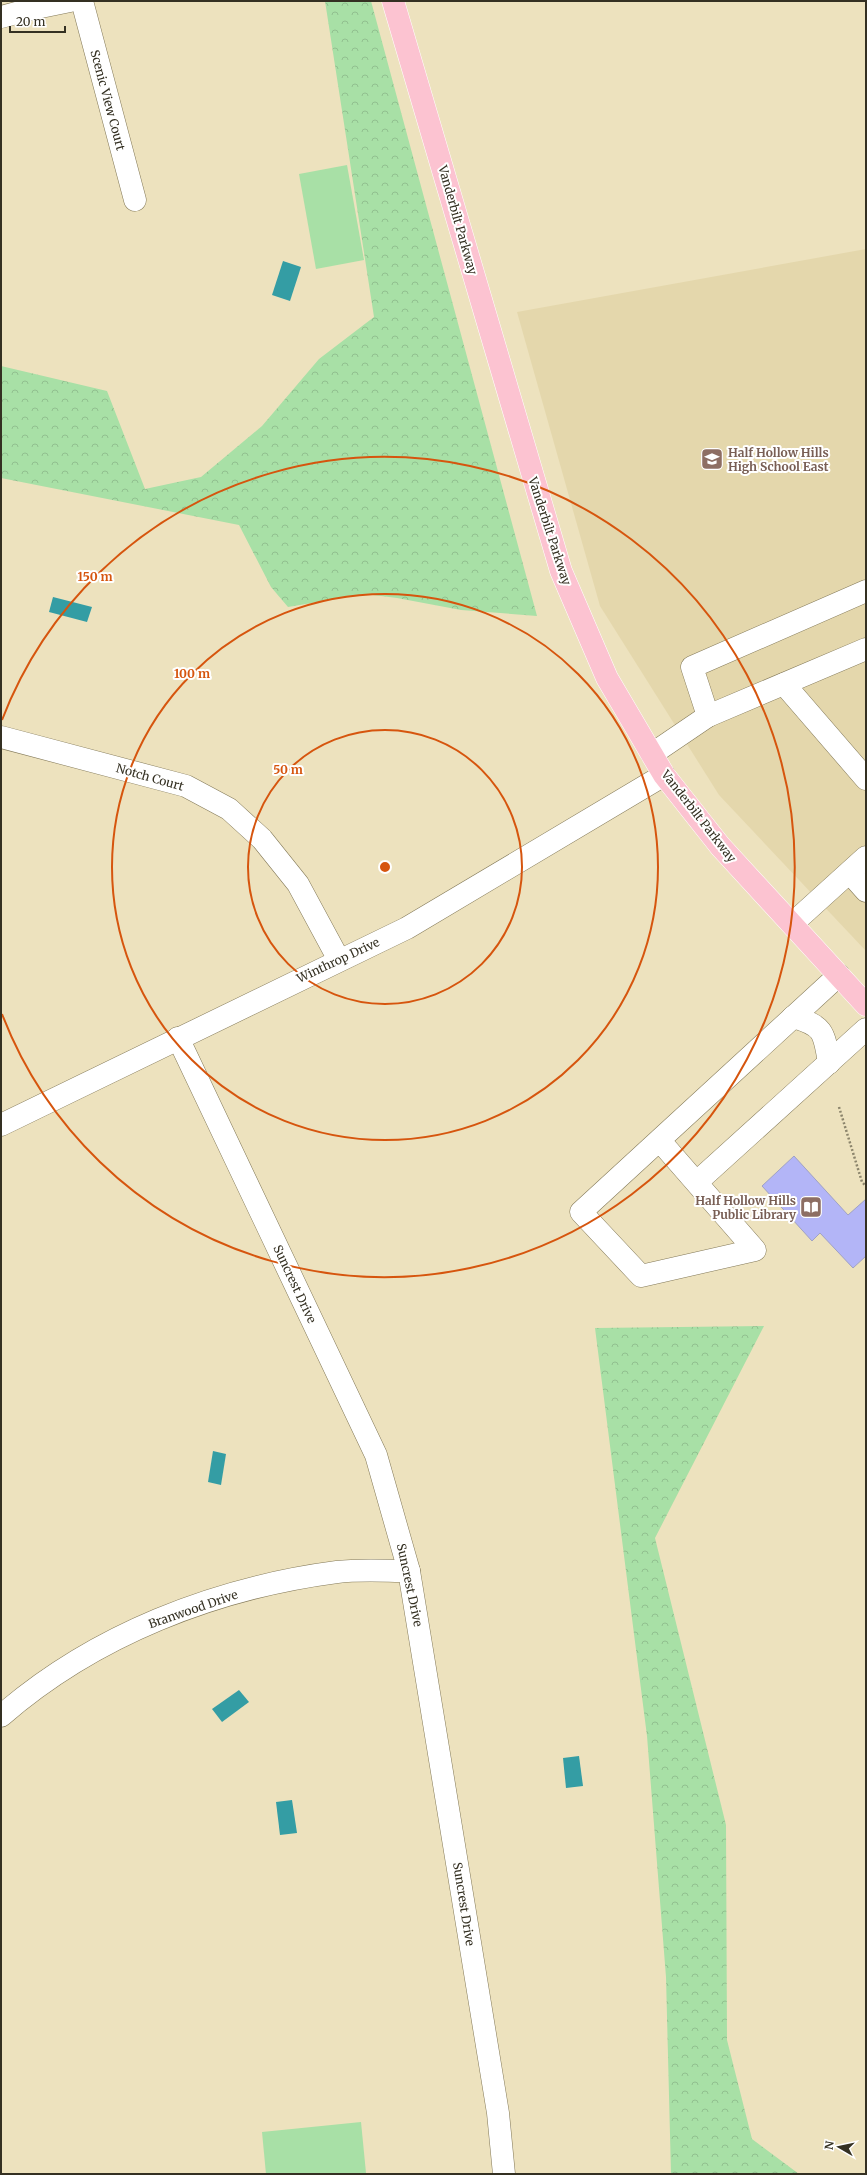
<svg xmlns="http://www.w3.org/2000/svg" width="867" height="2175" font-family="Merriweather,serif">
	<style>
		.built { fill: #e4d7ac }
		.forest { fill: url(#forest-crowns) }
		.park { fill: #a8e0a6 }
		.water { fill: #349da4 }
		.building { fill: #b3b5f7; stroke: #a0a2c3 }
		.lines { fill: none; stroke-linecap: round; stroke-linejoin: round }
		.minor-casing { stroke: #837958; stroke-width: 23 }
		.major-casing { stroke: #fff; stroke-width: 23 }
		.path { stroke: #8c856c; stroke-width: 2.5; stroke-dasharray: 2 2; stroke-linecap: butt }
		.minor { stroke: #fff; stroke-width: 22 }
		.major { stroke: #fcc3d1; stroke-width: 22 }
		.ring { fill: none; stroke: #d6550e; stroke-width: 2 }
		.labels { text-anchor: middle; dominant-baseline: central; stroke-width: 4; stroke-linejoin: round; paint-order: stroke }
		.street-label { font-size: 12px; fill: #343022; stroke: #fff }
		.education-label { font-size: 12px; font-weight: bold; fill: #785e54; stroke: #fff; text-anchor: start }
		.centre { fill: #d6550e; stroke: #fff; stroke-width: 2 }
		.ring-label { font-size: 12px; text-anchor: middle; font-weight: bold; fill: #d6550e; stroke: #fff; stroke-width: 4; stroke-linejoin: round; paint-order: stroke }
	</style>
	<defs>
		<pattern id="forest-crowns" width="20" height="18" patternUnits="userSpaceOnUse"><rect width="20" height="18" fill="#a8e0a6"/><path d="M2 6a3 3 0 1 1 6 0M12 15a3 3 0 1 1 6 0" fill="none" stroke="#91c08f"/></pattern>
	</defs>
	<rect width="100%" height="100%" fill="#ede2be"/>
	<polygon class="built" points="866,249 866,951 719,795 600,606 517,312"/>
	<g class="forest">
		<polygon points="325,1 371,1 537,616 461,610 397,598 365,594 288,607 271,587 239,525 1,478 1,366 107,391 145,489 201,477 262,426 319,359 374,317"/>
		<polygon points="764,1326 655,1538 726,1825 727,2040 752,2139 799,2174 671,2174 666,1977 647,1736 595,1328"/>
	</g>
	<g class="park">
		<polygon points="347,165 364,260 316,269 299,174"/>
		<polygon points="361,2122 366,2173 266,2174 262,2132"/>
	</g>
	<g class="water">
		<polygon points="283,261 301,267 290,301 272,295"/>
		<polygon points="53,597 92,607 87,622 49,612"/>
		<polygon points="213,1451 226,1454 221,1485 208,1482"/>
		<polygon points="239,1690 249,1702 222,1722 212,1709"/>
		<polygon points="579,1756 583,1786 566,1788 563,1758"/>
		<polygon points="292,1800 297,1833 280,1835 276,1802"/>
	</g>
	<polygon class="building" points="794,1156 848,1215 866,1199 866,1256 853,1268 820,1233 812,1241 762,1186"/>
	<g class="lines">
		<g class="minor-casing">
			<g id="minor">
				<polyline points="82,1 135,200"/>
				<polyline points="1,17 31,9 70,1"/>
				<polyline points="784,684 866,779"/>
				<polyline points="708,716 692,667 866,591"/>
				<polyline points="1,737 186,786 229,809 262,839 298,884 339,960"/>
				<polyline points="652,754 708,716 866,649"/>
				<polyline points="850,873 866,891"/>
				<polyline points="792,924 866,857"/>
				<path d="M793,1017C824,1026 824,1032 829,1063"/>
				<polyline points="178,1038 376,1455 409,1571 498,2113 504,2174"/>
				<polyline points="1,1125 407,928 664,775"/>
				<polyline points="660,1141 755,1250 641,1276 581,1212 839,975"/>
				<polyline points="697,1182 866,1029"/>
				<path d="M1,1716C94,1635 215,1588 337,1572C360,1569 386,1571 409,1571"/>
			</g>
		</g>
		<g class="major-casing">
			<polyline id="major" points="393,1 561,571 607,678 664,775 720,846 866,1005"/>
		</g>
		<polyline class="path" points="839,1107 862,1182 866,1186"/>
		<use href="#minor" class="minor"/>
		<use href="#major" class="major"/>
	</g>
	<g class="ring">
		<circle cx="385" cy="867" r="137"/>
		<circle cx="385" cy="867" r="273"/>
		<path d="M2 720A410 410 0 1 1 2 1014"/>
	</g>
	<defs>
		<g id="school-square" transform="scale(1.15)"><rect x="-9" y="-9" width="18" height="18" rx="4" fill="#8d6e63" stroke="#fff"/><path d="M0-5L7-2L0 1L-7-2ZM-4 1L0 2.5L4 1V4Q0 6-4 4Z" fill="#fff"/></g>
		<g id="library-square" transform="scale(1.15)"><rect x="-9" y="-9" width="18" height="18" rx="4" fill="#8d6e63" stroke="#fff"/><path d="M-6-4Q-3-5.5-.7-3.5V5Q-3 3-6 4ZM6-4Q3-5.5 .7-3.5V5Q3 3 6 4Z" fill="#fff"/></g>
	</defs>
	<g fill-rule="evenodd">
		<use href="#school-square" x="712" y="459"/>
		<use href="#library-square" x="811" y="1207"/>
	</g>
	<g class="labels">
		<g class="street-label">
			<text transform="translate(108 100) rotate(75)">Scenic View Court</text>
			<text transform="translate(458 220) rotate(74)">Vanderbilt Parkway</text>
			<text transform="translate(550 531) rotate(72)">Vanderbilt Parkway</text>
			<text transform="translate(150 777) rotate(16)">Notch Court</text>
			<text transform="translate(699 816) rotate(52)">Vanderbilt Parkway</text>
			<text transform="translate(338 960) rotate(-25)">Winthrop Drive</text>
			<text transform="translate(295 1284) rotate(65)">Suncrest Drive</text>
			<text transform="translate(410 1585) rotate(78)">Suncrest Drive</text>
			<text transform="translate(193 1609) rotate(-19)">Branwood Drive</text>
			<text transform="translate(464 1904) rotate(81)">Suncrest Drive</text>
		</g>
		<g class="education-label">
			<text x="728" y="452">Half Hollow Hills<tspan x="728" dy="14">High School East</tspan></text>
			<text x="796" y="1200" text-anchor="end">Half Hollow Hills<tspan x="796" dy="14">Public Library</tspan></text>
		</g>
	</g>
	<circle cx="385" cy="867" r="6" class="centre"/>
	<g class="ring-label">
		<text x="95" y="581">150 m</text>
		<text x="192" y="678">100 m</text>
		<text x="288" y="774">50 m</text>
	</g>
	<rect width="867" height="2175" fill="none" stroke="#343022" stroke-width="4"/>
	<g transform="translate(839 2147) rotate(279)" stroke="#ffffff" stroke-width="3" paint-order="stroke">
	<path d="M0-3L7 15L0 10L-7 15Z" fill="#343022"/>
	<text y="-6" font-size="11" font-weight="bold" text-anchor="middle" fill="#343022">N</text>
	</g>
	<path d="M10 26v6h55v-6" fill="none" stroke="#343022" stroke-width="2"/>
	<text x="16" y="26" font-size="12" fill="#343022" stroke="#ffffff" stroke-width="3" paint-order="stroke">20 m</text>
</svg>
